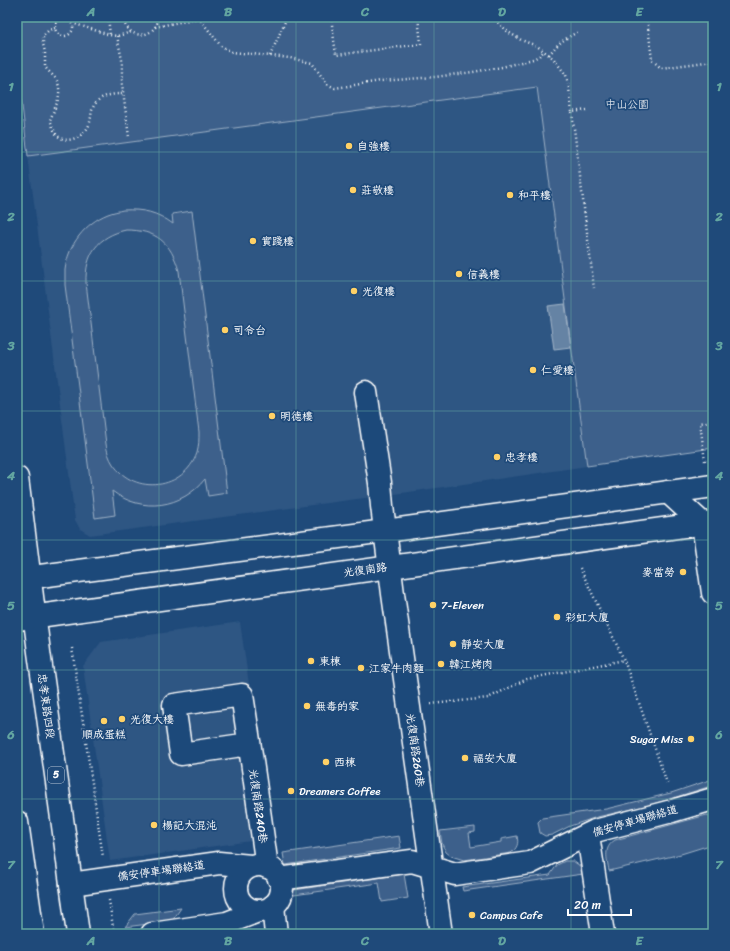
<svg xmlns="http://www.w3.org/2000/svg" width="730" height="951" font-family="Sriracha,'LXGW WenKai TC',sans-serif">
	<style>
		.built { fill: #2e5683 }
		.green { fill: #3c618b; stroke: #9eb0c5; fill-rule: evenodd }
		.water { fill: #6583a4; stroke: #a3b5c8 }
		.lines { fill: none; stroke-linecap: round; stroke-linejoin: round }
		.minor-casing { stroke: #fff; stroke-width: 25 }
		.major-casing { stroke: #fff; stroke-width: 25 }
		.path { stroke: #fff; stroke-width: 2.5; stroke-dasharray: 1 3; stroke-linecap: butt }
		.minor { stroke: #1f4a7a; stroke-width: 22 }
		.major { stroke: #1f4a7a; stroke-width: 22 }
		.grid { fill: none; stroke: #63a6a1; stroke-width: 1; stroke-opacity: 0.55 }
		.poi-dot { fill: #ffd166; stroke: #1f4a7a; stroke-width: 1.5 }
		.labels { text-anchor: middle; dominant-baseline: central; stroke-width: 3.5; stroke-linejoin: round; paint-order: stroke }
		.shield { fill: #1f4a7a; stroke: #bcc9d7; stroke-width: 1 }
		.shield-label { font-size: 10px; font-weight: bold; fill: #fff }
		.park-label { font-size: 11px; fill: #d8dfe8; stroke: #1f4a7a }
		.poi-label { font-size: 11px; fill: #fff; stroke: #1f4a7a; text-anchor: start }
		.street-label { font-size: 11px; fill: #fff; stroke: #1f4a7a }
		.neatline { fill: none; stroke: #63a6a1; stroke-width: 1.5 }
		.grid-label { font-size: 13px; text-anchor: middle; font-weight: bold; fill: #63a6a1 }
	</style>
	<rect width="100%" height="100%" fill="#1f4a7a"/>
	<filter id="ink" filterUnits="userSpaceOnUse"><feTurbulence type="fractalNoise" baseFrequency=".025" numOctaves="2"/><feDisplacementMap in="SourceGraphic" scale="8" xChannelSelector="R" yChannelSelector="G"/><feConvolveMatrix kernelMatrix="1 2 1 2 8 2 1 2 1" color-interpolation-filters="sRGB"/></filter>
	<g filter="url(#ink)">
		<g class="built">
			<polygon points="537,87 587,466 409,492 90,535 80,529 75,520 28,156"/>
			<polygon points="240,622 271,838 110,861 83,666 101,642"/>
		</g>
		<g class="green">
			<polygon points="17,17 713,17 713,448 587,466 537,87 28,156 17,64"/>
			<path d="M123,210C143,209 157,212 173,224L172,214L192,211L227,493L208,496L205,479C182,508 142,514 112,491L115,515L95,518L65,285C65,280 65,275 65,270C68,245 85,223 108,214C113,212 119,211 123,210ZM126,230C156,230 171,242 179,271L199,432C199,439 199,446 197,453C184,490 135,496 113,464C109,458 107,451 106,444L86,283C85,254 98,236 126,230Z"/>
			<polygon points="710,780 711,786 673,798 646,806 597,817 570,826 552,835 545,836 540,833 538,822 542,818 606,809 671,793"/>
			<path d="M707,815L713,817V844L681,854L609,871C607,858 603,848 615,840Z"/>
			<path d="M475,827V832L469,833L471,847L501,842V839L517,836C519,844 517,848 511,853L464,860L451,856L446,852L442,844L440,831Z"/>
			<polygon points="399,836 401,848 285,865 283,853"/>
			<polygon points="565,861 573,861 580,866 583,874 463,891 462,887 550,875 557,865"/>
			<polygon points="404,874 408,898 382,902 379,883 294,895 292,893 294,890"/>
			<polygon points="181,908 172,921 125,927 135,914"/>
		</g>
		<polygon class="water" points="565,304 571,347 554,349 548,306"/>
		<g class="lines">
			<g class="minor-casing">
				<g id="minor">
					<polyline points="366,392 380,483 382,506 393,594 441,934"/>
					<polyline points="668,492 703,524 713,593"/>
					<path d="M249,744L181,754L174,705L242,695C251,752 259,810 267,867"/>
					<polyline points="588,835 603,934"/>
					<circle cx="259" cy="888" r="23"/>
					<polyline points="279,879 412,861 455,874 530,863 595,831 672,811 713,799"/>
					<polyline points="71,884 219,863 251,866"/>
					<polyline points="273,906 276,934"/>
					<polyline points="152,934 227,923 258,911"/>
				</g>
			</g>
			<g class="major-casing">
				<g id="major">
					<polyline points="17,478 39,652 78,934"/>
					<polyline points="17,579 385,531 713,486"/>
					<polyline points="17,619 713,522"/>
					<polyline points="17,822 33,934"/>
				</g>
			</g>
			<g class="path">
				<polyline points="108,17 110,35"/>
				<path d="M123,17C126,40 155,41 159,17"/>
				<polyline points="331,17 336,55 421,44 418,17"/>
				<polyline points="492,17 508,32 521,40 537,46 553,58 566,75 569,88 572,112"/>
				<polyline points="647,17 652,60 661,68 713,61"/>
				<circle cx="64" cy="27" r="9"/>
				<polyline points="199,18 203,17"/>
				<polyline points="72,23 110,35 117,36 132,32"/>
				<polyline points="155,27 199,18 221,46 232,52 290,58 312,63 327,84 335,88 381,81 435,77 473,72 502,67 533,59 539,56 544,51"/>
				<path d="M55,28L49,30L43,36V44L45,52V67C48,71 53,75 56,79C64,93 55,107 50,120C53,126 54,135 61,138C70,144 86,134 89,125C92,118 90,111 95,104C101,95 113,94 123,94"/>
				<polyline points="117,36 122,60 122,84 129,137"/>
				<path d="M549,55C558,43 564,39 578,32"/>
				<polyline points="270,56 287,17"/>
				<polyline points="587,110 572,112 594,288"/>
				<polyline points="705,461 700,423 713,421"/>
				<polyline points="580,568 624,660 668,786"/>
				<polyline points="72,648 103,857"/>
				<polyline points="431,704 488,698 527,679 624,660"/>
				<polyline points="109,900 114,934"/>
			</g>
			<use href="#minor" class="minor"/>
			<use href="#major" class="major"/>
		</g>
	</g>
	<path class="grid" d="M159,17V934M296,17V934M434,17V934M571,17V934M17,152H713M17,281H713M17,411H713M17,540H713M17,670H713M17,799H713"/>
	<g class="poi-dot">
		<circle cx="349" cy="146" r="4"/>
		<circle cx="353" cy="190" r="4"/>
		<circle cx="510" cy="195" r="4"/>
		<circle cx="253" cy="241" r="4"/>
		<circle cx="459" cy="274" r="4"/>
		<circle cx="354" cy="291" r="4"/>
		<circle cx="225" cy="330" r="4"/>
		<circle cx="533" cy="370" r="4"/>
		<circle cx="272" cy="416" r="4"/>
		<circle cx="497" cy="457" r="4"/>
		<circle cx="683" cy="572" r="4"/>
		<circle cx="433" cy="605" r="4"/>
		<circle cx="557" cy="617" r="4"/>
		<circle cx="453" cy="644" r="4"/>
		<circle cx="311" cy="661" r="4"/>
		<circle cx="441" cy="664" r="4"/>
		<circle cx="361" cy="668" r="4"/>
		<circle cx="307" cy="706" r="4"/>
		<circle cx="122" cy="719" r="4"/>
		<circle cx="104" cy="721" r="4"/>
		<circle cx="691" cy="739" r="4"/>
		<circle cx="465" cy="758" r="4"/>
		<circle cx="326" cy="762" r="4"/>
		<circle cx="291" cy="791" r="4"/>
		<circle cx="154" cy="825" r="4"/>
		<circle cx="472" cy="915" r="4"/>
	</g>
	<g class="labels">
		<rect class="shield" x="48" y="767" width="16" height="16" rx="3"/>
		<g class="shield-label">
			<text x="56" y="775">5</text>
		</g>
		<g class="park-label">
			<text x="627" y="104">中山公園</text>
		</g>
		<g class="poi-label">
			<text x="357" y="146">自強樓</text>
			<text x="361" y="190">莊敬樓</text>
			<text x="518" y="195">和平樓</text>
			<text x="261" y="241">實踐樓</text>
			<text x="467" y="274">信義樓</text>
			<text x="362" y="291">光復樓</text>
			<text x="233" y="330">司令台</text>
			<text x="541" y="370">仁愛樓</text>
			<text x="280" y="416">明德樓</text>
			<text x="505" y="457">忠孝樓</text>
			<text x="675" y="572" text-anchor="end">麥當勞</text>
			<text x="441" y="605">7-Eleven</text>
			<text x="565" y="617">彩虹大廈</text>
			<text x="461" y="644">靜安大廈</text>
			<text x="319" y="661">東棟</text>
			<text x="449" y="664">韓江烤肉</text>
			<text x="369" y="668">江家牛肉麵</text>
			<text x="315" y="706">無毒的家</text>
			<text x="130" y="719">光復大樓</text>
			<text x="104" y="734" text-anchor="middle">順成蛋糕</text>
			<text x="683" y="739" text-anchor="end">Sugar Miss</text>
			<text x="473" y="758">福安大廈</text>
			<text x="334" y="762">西棟</text>
			<text x="299" y="791">Dreamers Coffee</text>
			<text x="162" y="825">楊記大混沌</text>
			<text x="480" y="915">Campus Cafe</text>
		</g>
		<g class="street-label">
			<text transform="translate(365 570) rotate(-8)">光復南路</text>
			<text transform="translate(46 706) rotate(82)">忠孝東路四段</text>
			<text transform="translate(415 750) rotate(82)">光復南路260巷</text>
			<text transform="translate(258 806) rotate(82)">光復南路240巷</text>
			<text transform="translate(635 821) rotate(-16)">僑安停車場聯絡道</text>
			<text transform="translate(161 871) rotate(-8)">僑安停車場聯絡道</text>
		</g>
	</g>
	<rect width="730" height="951" fill="none" stroke="#1f4a7a" stroke-width="44"/>
	<path d="M568 909v6h63v-6" fill="none" stroke="#ffffff" stroke-width="2"/>
	<text x="574" y="909" font-size="12" fill="#ffffff" stroke="#1f4a7a" stroke-width="3" paint-order="stroke">20 m</text>
	<rect x="22" y="22" width="686" height="907" class="neatline"/>
	<g class="grid-label">
		<text x="91" y="16">A</text>
		<text x="228" y="16">B</text>
		<text x="365" y="16">C</text>
		<text x="502" y="16">D</text>
		<text x="639" y="16">E</text>
		<text x="11" y="91">1</text>
		<text x="719" y="91">1</text>
		<text x="11" y="221">2</text>
		<text x="719" y="221">2</text>
		<text x="11" y="350">3</text>
		<text x="719" y="350">3</text>
		<text x="11" y="480">4</text>
		<text x="719" y="480">4</text>
		<text x="11" y="610">5</text>
		<text x="719" y="610">5</text>
		<text x="11" y="739">6</text>
		<text x="719" y="739">6</text>
		<text x="11" y="869">7</text>
		<text x="719" y="869">7</text>
		<text x="91" y="945">A</text>
		<text x="228" y="945">B</text>
		<text x="365" y="945">C</text>
		<text x="502" y="945">D</text>
		<text x="639" y="945">E</text>
	</g>
</svg>
